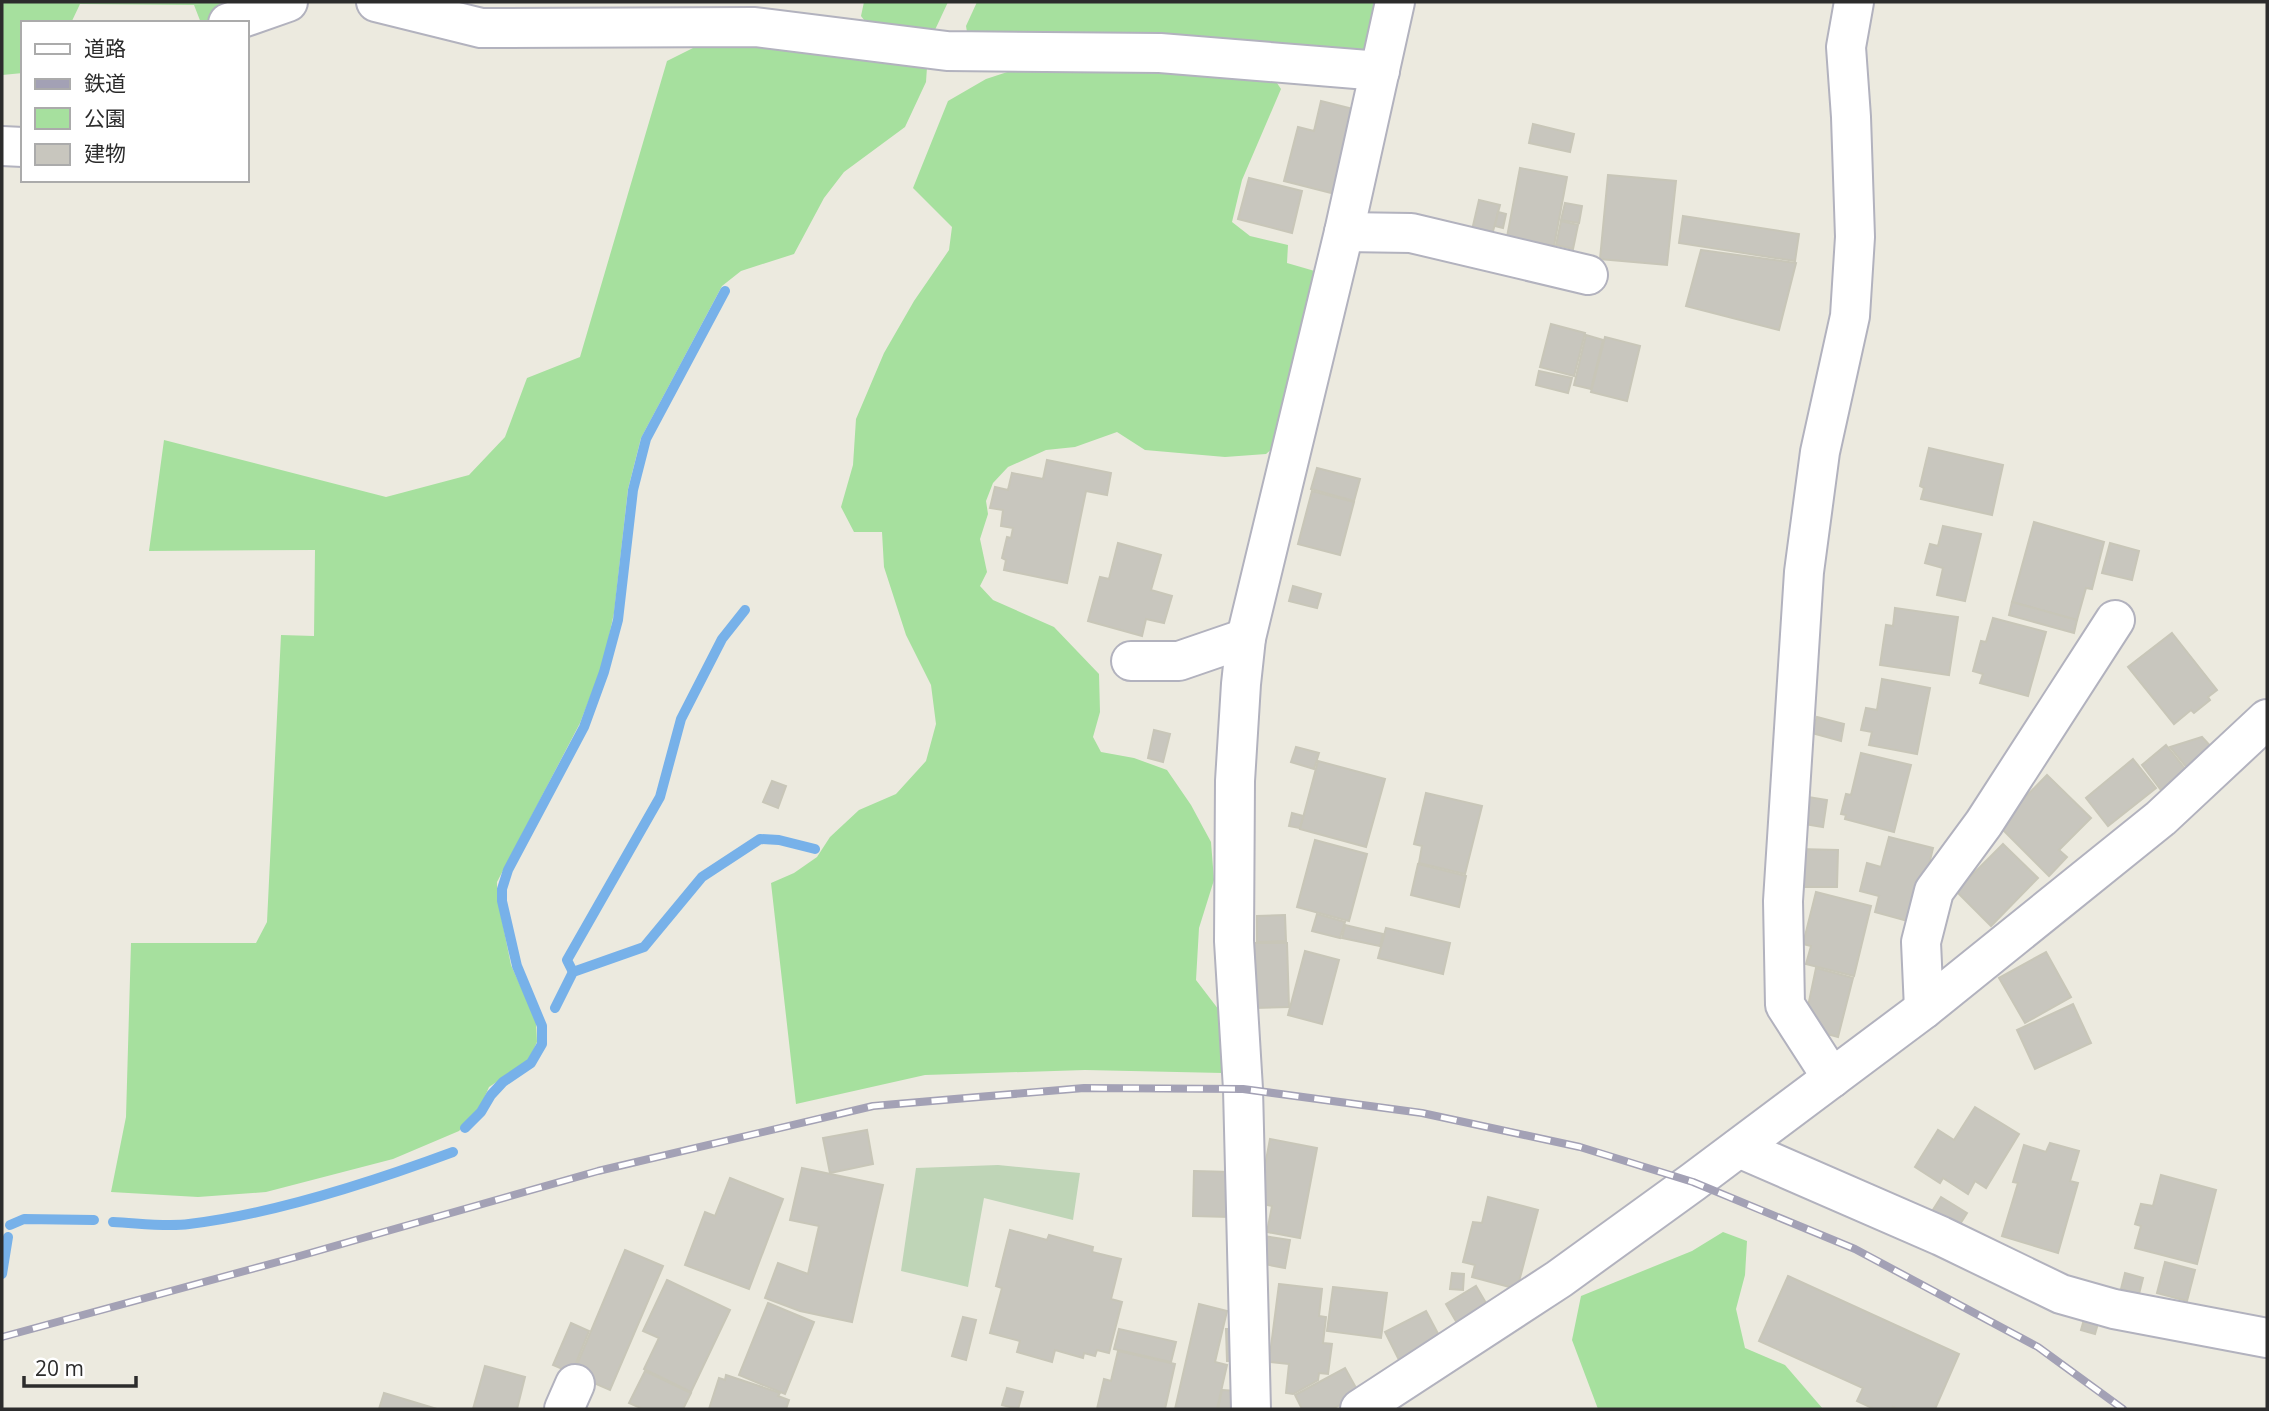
<svg xmlns="http://www.w3.org/2000/svg" width="2269" height="1411" font-family="'Open Sans','Noto Sans JP',sans-serif">
	<style>
		.green { fill: #a6e09e }
		.cemetery { fill: #bfd5b7 }
		.lines { fill: none; stroke-linecap: round; stroke-linejoin: round }
		.stream { stroke: #77b1e9; stroke-width: 10 }
		.building { fill: #c8c6be; stroke: #c8c6b8; stroke-width: 2 }
		.minor-casing { stroke: #b2b2be; stroke-width: 42 }
		.minor { stroke: #fff; stroke-width: 38 }
		.rail-casing { stroke: #a3a1b5; stroke-width: 8 }
		.rail { stroke: #fff; stroke-width: 5; stroke-dasharray: 16; stroke-linecap: butt }
	</style>
	<rect width="100%" height="100%" fill="#eceadf"/>
	<g class="green">
		<polygon points="2,2 235,2 209,23 201,23 194,5 80,4 71,23 23,23 23,73 2,75"/>
		<polygon points="864,2 948,2 934,32 871,29 861,16"/>
		<polygon points="977,2 1384,2 1371,62 967,32 966,26"/>
		<polygon points="748,41 927,67 926,82 905,127 844,172 824,198 794,254 741,271 722,286 641,438 628,489 614,613 603,664 580,723 497,882 497,896 511,965 536,1021 537,1042 528,1061 489,1087 479,1110 459,1131 393,1159 266,1192 198,1197 111,1192 126,1117 131,943 256,943 267,922 281,635 314,636 315,550 149,551 164,440 386,497 469,475 505,437 527,378 580,357 667,61 693,48"/>
		<polygon points="1035,63 1275,80 1281,89 1242,180 1232,222 1250,236 1288,245 1287,263 1325,274 1287,436 1266,454 1225,457 1145,450 1117,432 1075,447 1046,450 1008,467 993,483 986,501 988,514 980,539 987,572 980,586 993,600 1054,627 1099,674 1100,712 1093,737 1101,752 1134,758 1167,770 1191,805 1211,842 1214,880 1199,928 1196,980 1222,1014 1223,1073 1085,1070 925,1075 796,1104 771,883 794,873 817,857 830,837 859,810 896,794 926,761 936,724 931,685 906,635 884,567 882,532 854,532 841,507 853,465 856,419 884,353 914,301 949,250 952,227 913,188 948,101 986,79"/>
		<polygon points="1723,1232 1747,1241 1745,1275 1736,1309 1745,1348 1785,1365 1823,1409 1598,1409 1572,1340 1581,1296 1692,1251"/>
	</g>
	<polygon class="cemetery" points="998,1165 1080,1173 1073,1220 984,1198 968,1287 901,1271 916,1168"/>
	<g class="lines">
		<g class="stream">
			<polyline points="573,972 567,960 660,797 681,719 722,639 745,610"/>
			<polyline points="555,1008 573,972 644,947 702,877 760,839 779,840 815,849"/>
			<polyline points="465,1128 481,1112 491,1095 503,1082 531,1063 542,1044 542,1026 517,966 502,901 502,889 508,870 584,727 604,672 618,620 633,490 646,439 725,291"/>
			<path d="M113,1222C138,1223 165,1227 189,1224C275,1214 372,1182 453,1152"/>
			<polyline points="10,1225 24,1219 94,1220"/>
			<polyline points="2,1274 8,1237"/>
		</g>
	</g>
	<g class="building">
		<polygon points="1321,101 1365,112 1343,196 1284,181 1298,127 1314,131"/>
		<polygon points="1533,124 1574,134 1570,152 1529,143"/>
		<polygon points="1520,168 1567,177 1554,246 1507,237"/>
		<polygon points="1608,175 1676,181 1667,265 1600,259"/>
		<polygon points="1249,178 1302,191 1292,233 1238,219"/>
		<polygon points="1479,200 1500,205 1492,235 1472,230"/>
		<polygon points="1565,203 1582,206 1579,223 1561,220"/>
		<polygon points="1498,212 1506,214 1503,228 1495,226"/>
		<polygon points="1683,216 1799,234 1795,261 1679,243"/>
		<polygon points="1561,221 1578,225 1573,249 1556,245"/>
		<polygon points="1701,250 1796,263 1779,330 1686,306"/>
		<polygon points="1551,324 1585,333 1574,376 1540,367"/>
		<polygon points="1586,335 1603,340 1591,389 1574,385"/>
		<polygon points="1605,337 1640,346 1627,401 1591,392"/>
		<polygon points="1539,371 1572,378 1568,393 1536,385"/>
		<polygon points="1929,448 2003,465 1992,515 1921,499 1924,488 1920,486"/>
		<polygon points="1047,460 1111,473 1107,495 1086,491 1067,583 1004,570 1006,560 1002,558 1007,537 1011,538 1013,528 1001,526 1003,510 990,508 995,487 1008,490 1012,473 1043,479"/>
		<polygon points="1317,468 1360,479 1354,501 1311,489"/>
		<polygon points="1312,491 1354,502 1340,555 1298,544"/>
		<polygon points="2034,522 2104,542 2092,589 2086,588 2077,620 2012,602"/>
		<polygon points="1943,526 1981,534 1965,601 1937,595 1943,568 1925,563 1930,544 1938,546"/>
		<polygon points="1118,543 1161,555 1151,590 1172,596 1164,623 1146,619 1142,636 1088,621 1100,577 1109,579"/>
		<polygon points="2110,543 2139,551 2132,580 2102,573"/>
		<polygon points="1293,586 1321,594 1317,608 1289,601"/>
		<polygon points="2012,602 2077,620 2074,633 2009,615"/>
		<polygon points="1895,608 1958,617 1949,675 1880,665 1886,625 1893,626"/>
		<polygon points="1993,618 2046,632 2028,696 1980,683 1983,674 1973,671 1981,641 1986,642"/>
		<polygon points="2172,633 2217,690 2208,697 2210,700 2194,713 2191,710 2174,724 2128,667"/>
		<polygon points="1882,679 1930,688 1917,754 1869,745 1872,732 1861,730 1866,708 1877,710"/>
		<polygon points="1817,717 1844,724 1841,741 1812,733"/>
		<polygon points="1154,730 1170,734 1163,762 1148,758"/>
		<polygon points="2202,737 2213,749 2188,769 2170,747"/>
		<polygon points="2166,745 2186,770 2161,790 2142,765"/>
		<polygon points="1296,747 1319,753 1314,769 1291,762"/>
		<polygon points="1861,753 1911,765 1894,832 1845,819 1846,815 1841,814 1846,794 1851,795"/>
		<polygon points="2133,759 2156,788 2108,826 2086,798"/>
		<polygon points="1318,761 1385,779 1366,847 1300,829"/>
		<polygon points="2047,775 2091,818 2059,850 2067,857 2049,876 1998,825"/>
		<polygon points="772,781 786,786 778,808 763,802"/>
		<polygon points="1426,793 1482,806 1465,874 1419,863 1422,846 1414,844"/>
		<polygon points="1796,795 1827,800 1823,827 1792,822"/>
		<polygon points="1292,813 1303,816 1300,828 1289,826"/>
		<polygon points="1889,837 1933,848 1915,923 1875,912 1879,896 1860,891 1867,863 1881,867"/>
		<polygon points="1315,840 1367,854 1349,921 1297,907"/>
		<polygon points="2003,844 2038,878 1991,926 1956,891"/>
		<polygon points="1798,849 1838,850 1837,887 1797,887"/>
		<polygon points="1418,864 1466,876 1459,907 1411,895"/>
		<polygon points="1816,892 1871,906 1854,976 1806,964 1811,946 1803,944"/>
		<polygon points="1317,914 1345,922 1340,938 1312,931"/>
		<polygon points="1285,915 1286,941 1257,942 1257,916"/>
		<polygon points="1345,925 1383,934 1380,946 1342,938"/>
		<polygon points="1386,928 1450,943 1443,974 1378,958"/>
		<polygon points="1253,943 1287,943 1289,1007 1255,1008"/>
		<polygon points="1305,951 1339,960 1322,1024 1288,1015"/>
		<polygon points="2046,952 2071,997 2025,1023 1999,978"/>
		<polygon points="1816,968 1853,978 1838,1037 1812,1030 1806,1016"/>
		<polygon points="2073,1004 2091,1043 2035,1069 2017,1030"/>
		<polygon points="1975,1107 2019,1134 1986,1188 1975,1181 1968,1194 1943,1178 1940,1183 1915,1167 1938,1130 1954,1140"/>
		<polygon points="867,1130 873,1164 830,1173 823,1138"/>
		<polygon points="1270,1139 1317,1148 1300,1238 1267,1232 1272,1206 1258,1203"/>
		<polygon points="2050,1143 2079,1151 2070,1181 2078,1183 2058,1253 2002,1236 2018,1183 2013,1182 2024,1145 2046,1152"/>
		<polygon points="802,1168 883,1185 852,1322 800,1311 765,1298 778,1263 808,1274 819,1226 790,1220"/>
		<polygon points="1194,1171 1231,1172 1230,1217 1193,1216"/>
		<polygon points="2161,1175 2216,1190 2197,1264 2135,1248 2141,1226 2135,1224 2141,1204 2153,1206"/>
		<polygon points="730,1178 783,1199 749,1289 685,1265 705,1212 715,1216"/>
		<polygon points="1488,1197 1538,1210 1517,1289 1472,1277 1475,1265 1463,1262 1473,1222 1482,1223"/>
		<polygon points="1941,1197 1967,1213 1952,1237 1926,1221"/>
		<polygon points="1010,1230 1047,1240 1049,1235 1093,1247 1092,1252 1121,1259 1111,1299 1122,1302 1109,1353 1097,1350 1095,1356 1084,1353 1083,1358 1055,1350 1052,1362 1017,1352 1020,1341 990,1333 1002,1288 996,1286"/>
		<polygon points="1264,1236 1290,1240 1285,1268 1259,1263"/>
		<polygon points="625,1250 663,1266 610,1390 573,1374"/>
		<polygon points="2165,1262 2195,1270 2187,1301 2157,1293"/>
		<polygon points="1452,1273 1464,1274 1463,1290 1450,1289"/>
		<polygon points="2125,1273 2143,1278 2139,1294 2121,1289"/>
		<polygon points="1788,1276 1959,1354 1935,1409 1898,1409 1893,1407 1891,1409 1874,1409 1857,1401 1863,1388 1759,1341"/>
		<polygon points="667,1280 730,1310 691,1392 644,1369 659,1338 643,1331"/>
		<polygon points="1279,1284 1322,1289 1319,1316 1326,1317 1323,1343 1332,1344 1328,1374 1319,1373 1318,1380 1293,1394 1286,1393 1289,1364 1269,1362"/>
		<polygon points="1476,1286 1490,1310 1460,1328 1446,1304"/>
		<polygon points="1333,1287 1387,1293 1381,1338 1327,1331"/>
		<polygon points="768,1303 814,1322 785,1394 739,1375"/>
		<polygon points="1199,1304 1227,1311 1215,1362 1227,1365 1217,1409 1175,1409"/>
		<polygon points="1426,1311 1443,1343 1401,1364 1385,1332"/>
		<polygon points="2085,1316 2099,1320 2095,1334 2081,1330"/>
		<polygon points="963,1317 976,1320 966,1360 952,1356"/>
		<polygon points="571,1323 589,1331 572,1373 553,1365"/>
		<polygon points="1119,1329 1176,1342 1171,1362 1114,1349"/>
		<polygon points="1226,1329 1235,1329 1235,1361 1227,1361"/>
		<polygon points="1118,1351 1175,1364 1165,1409 1097,1409 1104,1379 1111,1381"/>
		<polygon points="485,1366 525,1377 517,1409 473,1409"/>
		<polygon points="1345,1368 1360,1395 1332,1409 1302,1409 1295,1395"/>
		<polygon points="645,1371 691,1393 683,1409 643,1409 629,1403"/>
		<polygon points="726,1375 780,1393 778,1396 789,1400 786,1409 709,1409 719,1378 725,1380"/>
		<polygon points="1007,1388 1023,1392 1018,1409 1002,1405"/>
		<polygon points="1222,1390 1236,1391 1236,1409 1218,1409"/>
		<polygon points="384,1393 437,1409 379,1409"/>
	</g>
	<g class="lines">
		<g class="minor-casing">
			<g id="minor">
				<polyline points="376,2 481,28 755,27 947,51 1160,53 1380,71"/>
				<polyline points="228,23 288,2"/>
				<polyline points="2,146 23,147"/>
				<polyline points="1344,232 1411,233 1588,275"/>
				<polyline points="1131,661 1179,661 1246,638"/>
				<polyline points="1924,1009 1921,942 1934,891 1984,823 2115,620"/>
				<polyline points="1832,1078 1785,1005 1783,901 1804,572 1820,452 1850,316 1855,237 1851,117 1846,47 1854,2"/>
				<polyline points="1739,1148 1941,1236 2061,1294 2114,1309 2267,1338"/>
				<polyline points="564,1409 575,1384"/>
				<polyline points="1251,1409 1243,1089 1234,941 1235,781 1241,684 1246,638 1344,232 1395,2"/>
				<polyline points="1360,1409 1559,1279 1693,1182 1924,1009 2161,818 2267,719"/>
			</g>
		</g>
		<use href="#minor" class="minor"/>
		<g class="rail-casing">
			<polyline id="rail" points="2,1337 296,1257 598,1171 873,1106 1084,1088 1243,1089 1422,1113 1580,1147 1693,1182 1855,1249 2038,1347 2123,1409"/>
		</g>
		<use href="#rail" class="rail"/>
	</g>
	<rect width="2269" height="1411" fill="none" stroke="#2c2c2c" stroke-width="7"/>
	<rect x="21" y="21" width="228" height="161" fill="#ffffff" stroke="#ababab" stroke-width="2"/>
	<rect x="35" y="44" width="35" height="10" fill="#ffffff" stroke="#ababab" stroke-width="2"/>
	<text x="84" y="56" font-size="21" fill="#2c2c2c">道路</text>
	<rect x="35" y="79" width="35" height="10" fill="#a3a1b5" stroke="#ababab" stroke-width="2"/>
	<text x="84" y="91" font-size="21" fill="#2c2c2c">鉄道</text>
	<rect x="35" y="108" width="35" height="21" fill="#a6e09e" stroke="#ababab" stroke-width="2"/>
	<text x="84" y="126" font-size="21" fill="#2c2c2c">公園</text>
	<rect x="35" y="144" width="35" height="21" fill="#c8c6be" stroke="#ababab" stroke-width="2"/>
	<text x="84" y="161" font-size="21" fill="#2c2c2c">建物</text>
	<path d="M24 1376v10h112v-10" fill="none" stroke="#2c2c2c" stroke-width="3.5"/>
	<text x="35" y="1376" font-size="21" fill="#2c2c2c" stroke="#ffffff" stroke-width="5" paint-order="stroke">20 m</text>
</svg>
